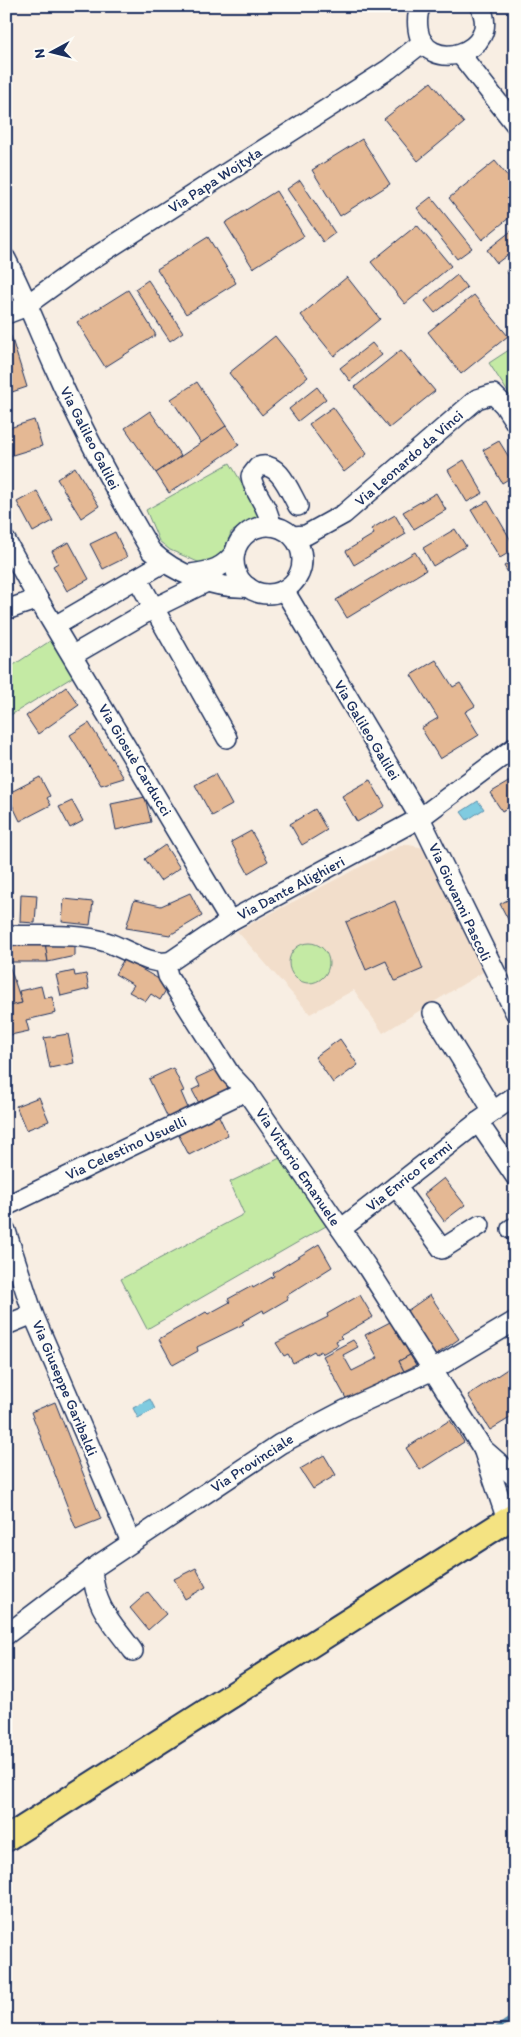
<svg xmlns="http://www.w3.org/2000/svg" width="521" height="2037" font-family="Itim,sans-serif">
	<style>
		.built { fill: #f2decb }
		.green { fill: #c4eaa4; stroke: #708c81 }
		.water { fill: #80cbe0; stroke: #588dac }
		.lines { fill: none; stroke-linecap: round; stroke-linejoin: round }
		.stream { stroke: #588dac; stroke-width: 4.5 }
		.building { fill: #e4b894; stroke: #1b2f5e }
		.minor-casing { stroke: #1b2f5e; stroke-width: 22 }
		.major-casing { stroke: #1b2f5e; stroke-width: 28 }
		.minor { stroke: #fdfcf7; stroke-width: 19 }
		.major { stroke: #f4e382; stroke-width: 24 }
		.labels { text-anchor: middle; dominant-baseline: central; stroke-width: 4.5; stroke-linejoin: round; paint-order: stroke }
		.street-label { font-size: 15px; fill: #1b2f5e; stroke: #fdfcf7 }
	</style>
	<rect width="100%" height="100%" fill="#f8eee3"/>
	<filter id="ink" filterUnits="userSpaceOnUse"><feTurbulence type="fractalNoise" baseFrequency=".02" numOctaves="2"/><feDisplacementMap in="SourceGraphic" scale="10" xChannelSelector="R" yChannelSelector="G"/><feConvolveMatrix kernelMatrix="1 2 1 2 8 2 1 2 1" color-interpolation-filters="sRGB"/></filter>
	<g filter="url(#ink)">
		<polygon class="built" points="404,844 424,848 483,972 383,1033 354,990 310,1014 237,931"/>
		<g class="green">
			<polygon points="515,346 515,403 489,363"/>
			<polygon points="230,463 261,515 231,532 225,552 205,565 170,550 159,541 146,510"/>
			<polygon points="56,637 76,675 6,718 6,670"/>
			<circle cx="309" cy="963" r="20"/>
			<polygon points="280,1158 326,1226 147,1329 121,1279 244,1214 230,1182"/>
		</g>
		<g class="water">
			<polygon points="478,801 484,809 467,820 461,812"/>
			<polygon points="150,1399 155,1409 138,1418 133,1408"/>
		</g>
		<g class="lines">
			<polyline class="stream" points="493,2031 515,2016"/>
		</g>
		<g class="building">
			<polygon points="431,82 464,123 418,161 384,119"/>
			<polygon points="362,139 390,184 340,216 312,170"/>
			<polygon points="495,161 515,185 515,213 482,240 449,198"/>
			<polygon points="300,180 335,233 323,242 287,189"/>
			<polygon points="276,191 304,236 253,268 225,223"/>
			<polygon points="431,197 472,248 457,259 417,208"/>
			<polygon points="417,225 451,266 405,304 371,262"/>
			<polygon points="515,228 515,249 497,263 487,250"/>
			<polygon points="208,237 236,283 186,314 157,269"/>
			<polygon points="515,264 515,282 506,271"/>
			<polygon points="457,275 467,288 435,313 425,301"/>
			<polygon points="347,277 380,319 334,356 301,315"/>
			<polygon points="148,280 183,332 170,341 135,289"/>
			<polygon points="128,290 156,335 105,367 77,322"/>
			<polygon points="474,295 508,336 461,374 428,332"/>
			<polygon points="11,336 27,387 6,394 6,337"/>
			<polygon points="275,336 308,377 262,415 229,373"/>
			<polygon points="372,343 382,355 350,381 340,368"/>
			<polygon points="401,350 435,391 389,428 355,387"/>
			<polygon points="197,382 226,426 201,443 171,399"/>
			<polygon points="317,387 326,399 298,421 289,409"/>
			<polygon points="333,407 367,454 344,472 309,424"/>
			<polygon points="150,411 181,456 156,473 125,428"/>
			<polygon points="34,420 42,446 6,457 6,429"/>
			<polygon points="226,426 239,445 169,493 156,473"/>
			<polygon points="499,441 515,467 515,475 502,483 483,450"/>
			<polygon points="464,460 483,493 467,502 448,470"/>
			<polygon points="75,467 99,506 81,518 57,479"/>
			<polygon points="515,486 515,505 506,491"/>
			<polygon points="37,491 53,521 33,532 17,502"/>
			<polygon points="436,493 446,510 414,529 403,512"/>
			<polygon points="488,501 515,547 515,549 500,558 471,510"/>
			<polygon points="395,515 406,534 354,565 346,551 374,534 371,529"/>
			<polygon points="455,529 466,546 433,566 423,548"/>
			<polygon points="115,532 127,557 103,569 90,544"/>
			<polygon points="69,542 89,579 67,591 53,566 58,563 52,551"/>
			<polygon points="415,552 426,570 347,618 336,600"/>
			<polygon points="515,560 515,584 504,566"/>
			<polygon points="436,660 453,687 460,683 475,706 465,712 479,735 440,759 421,728 438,718 411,675"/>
			<polygon points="66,687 79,705 38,734 26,716"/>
			<polygon points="89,723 124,778 101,785 70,735"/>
			<polygon points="215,774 232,805 212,816 195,785"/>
			<polygon points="40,777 50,796 47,798 51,805 20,821 7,794"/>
			<polygon points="515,778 515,804 502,811 490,793"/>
			<polygon points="370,780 385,806 357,822 342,796"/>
			<polygon points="145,797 151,822 116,830 111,804"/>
			<polygon points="72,801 83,821 70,828 59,807"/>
			<polygon points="315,809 327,830 302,845 290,824"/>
			<polygon points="251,831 268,861 248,873 231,842"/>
			<polygon points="165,845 180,868 160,881 145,859"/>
			<polygon points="6,867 10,867 9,923 6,923"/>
			<polygon points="190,893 202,916 170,935 126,928 134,900 161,906"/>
			<polygon points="21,894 37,895 35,923 20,922"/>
			<polygon points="515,896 515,928 513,929 500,904"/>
			<polygon points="64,899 93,902 90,925 62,922"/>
			<polygon points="395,901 423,969 395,981 386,961 366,970 346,922"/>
			<polygon points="6,942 45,942 48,962 8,962 22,1003 6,1007"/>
			<polygon points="45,942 75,944 75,956 48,962"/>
			<polygon points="124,959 169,985 160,1000 151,994 146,1001 129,992 134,985 115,974"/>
			<polygon points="74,971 75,976 86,974 89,989 61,996 56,975"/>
			<polygon points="41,986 44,998 52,997 56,1013 26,1020 29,1031 6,1036 6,1007 22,1003 19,991"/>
			<polygon points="68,1034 74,1063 50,1068 44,1038"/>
			<polygon points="340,1039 358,1065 333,1083 315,1057"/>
			<polygon points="173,1068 184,1091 181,1092 188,1108 168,1118 149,1079"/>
			<polygon points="218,1068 229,1090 200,1105 192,1090 200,1086 196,1078"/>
			<polygon points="39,1097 49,1121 26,1130 16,1106"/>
			<polygon points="217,1112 228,1135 189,1155 177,1132"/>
			<polygon points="444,1178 465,1205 444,1221 424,1194"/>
			<polygon points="319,1244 332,1267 286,1296 288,1299 264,1313 263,1310 242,1322 244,1324 197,1347 198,1351 173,1365 159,1339 206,1312 208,1314 230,1302 228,1299 252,1286 253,1288 274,1276 273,1273"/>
			<polygon points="6,1280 13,1300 6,1303"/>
			<polygon points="360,1295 373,1317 340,1336 342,1338 336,1341 338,1345 322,1354 321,1351 316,1354 314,1351 293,1363 288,1354 284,1356 276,1343 328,1317 327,1314"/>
			<polygon points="430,1295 459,1339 433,1357 404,1313"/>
			<polygon points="392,1321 410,1355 399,1361 404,1371 348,1402 323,1356 353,1340 358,1347 343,1355 352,1371 378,1358 365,1335"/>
			<polygon points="410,1355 416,1365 404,1371 399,1361"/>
			<polygon points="515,1364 515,1415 490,1430 468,1395"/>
			<polygon points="55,1402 101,1519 76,1529 31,1412"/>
			<polygon points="450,1420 464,1442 420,1470 406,1448"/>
			<polygon points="324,1455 336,1475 313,1489 300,1469"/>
			<polygon points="196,1568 206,1587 185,1599 174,1579"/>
			<polygon points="148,1592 166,1614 148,1630 130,1608"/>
		</g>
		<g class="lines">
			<g class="minor-casing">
				<g id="minor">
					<path d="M421,6C417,13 417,21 418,29C424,76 504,54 480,6"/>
					<polyline points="460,54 515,124"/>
					<path d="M6,259C24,294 38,330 54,366C82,430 116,492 151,551C175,574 215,589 248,587"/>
					<polyline points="6,314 30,305 32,301 75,270 389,69 423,42"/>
					<path d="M271,526C269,505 253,493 251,476L258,467C278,459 290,492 298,506"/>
					<circle cx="268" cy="560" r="34"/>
					<polyline points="293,536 306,535 344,514 477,399 493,394 504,405 515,422"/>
					<polyline points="6,541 38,599 230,921"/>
					<path d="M191,574C211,571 223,569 235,552"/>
					<polyline points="137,578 227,738"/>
					<polyline points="284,590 420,818 515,1012"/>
					<polyline points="6,610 38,599"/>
					<polyline points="55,626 163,563"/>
					<polyline points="73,655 154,608 209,581"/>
					<path d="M6,935C38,937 75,932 106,942C125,948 151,967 171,961L230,921L420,818L515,747"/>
					<polyline points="165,963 168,976 230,1074 246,1091 367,1267 483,1449 507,1520"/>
					<polyline points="433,1013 493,1111"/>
					<polyline points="478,1122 515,1176"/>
					<polyline points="396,1186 442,1249 480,1225"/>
					<polyline points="6,1206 246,1091"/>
					<polyline points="341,1229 478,1122 515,1096"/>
					<polyline points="511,1229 515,1227"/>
					<polyline points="6,1231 33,1314 131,1542"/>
					<polyline points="6,1325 33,1314"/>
					<polyline points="483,1449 515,1477"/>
					<path d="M92,1569C95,1608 111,1621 133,1651"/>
					<polyline points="6,1635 98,1565 280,1444 345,1410 433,1370 515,1321"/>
				</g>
			</g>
			<g class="major-casing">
				<polyline id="major" points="6,1839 515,1515"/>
			</g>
			<use href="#minor" class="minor"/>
			<use href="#major" class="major"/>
		</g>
	</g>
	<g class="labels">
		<g class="street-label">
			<text transform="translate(215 180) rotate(-33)">Via Papa Wojtyła</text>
			<text transform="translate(90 438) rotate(63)">Via Galileo Galilei</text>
			<text transform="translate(409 458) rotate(-41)">Via Leonardo da Vinci</text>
			<text transform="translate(367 730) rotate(59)">Via Galileo Galilei</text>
			<text transform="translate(135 760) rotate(59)">Via Giosuè Carducci</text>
			<text transform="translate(291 888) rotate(-28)">Via Dante Alighieri</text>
			<text transform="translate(460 902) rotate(65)">Via Giovanni Pascoli</text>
			<text transform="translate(126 1148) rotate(-25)">Via Celestino Usuelli</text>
			<text transform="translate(298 1167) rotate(56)">Via Vittorio Emanuele</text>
			<text transform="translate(409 1176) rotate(-38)">Via Enrico Fermi</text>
			<text transform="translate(65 1388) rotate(67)">Via Giuseppe Garibaldi</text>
			<text transform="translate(252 1463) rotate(-33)">Via Provinciale</text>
		</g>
	</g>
	<rect width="521" height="2037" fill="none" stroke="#fdfcf7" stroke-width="25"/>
	<rect x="12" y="12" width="496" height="2012" fill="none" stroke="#1b2f5e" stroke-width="2" filter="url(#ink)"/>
	<g transform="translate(52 52) rotate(263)" stroke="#fdfcf7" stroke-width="4" paint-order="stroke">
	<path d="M0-4L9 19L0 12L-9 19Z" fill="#1b2f5e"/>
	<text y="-8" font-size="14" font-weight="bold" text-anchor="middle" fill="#1b2f5e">N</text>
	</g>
</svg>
